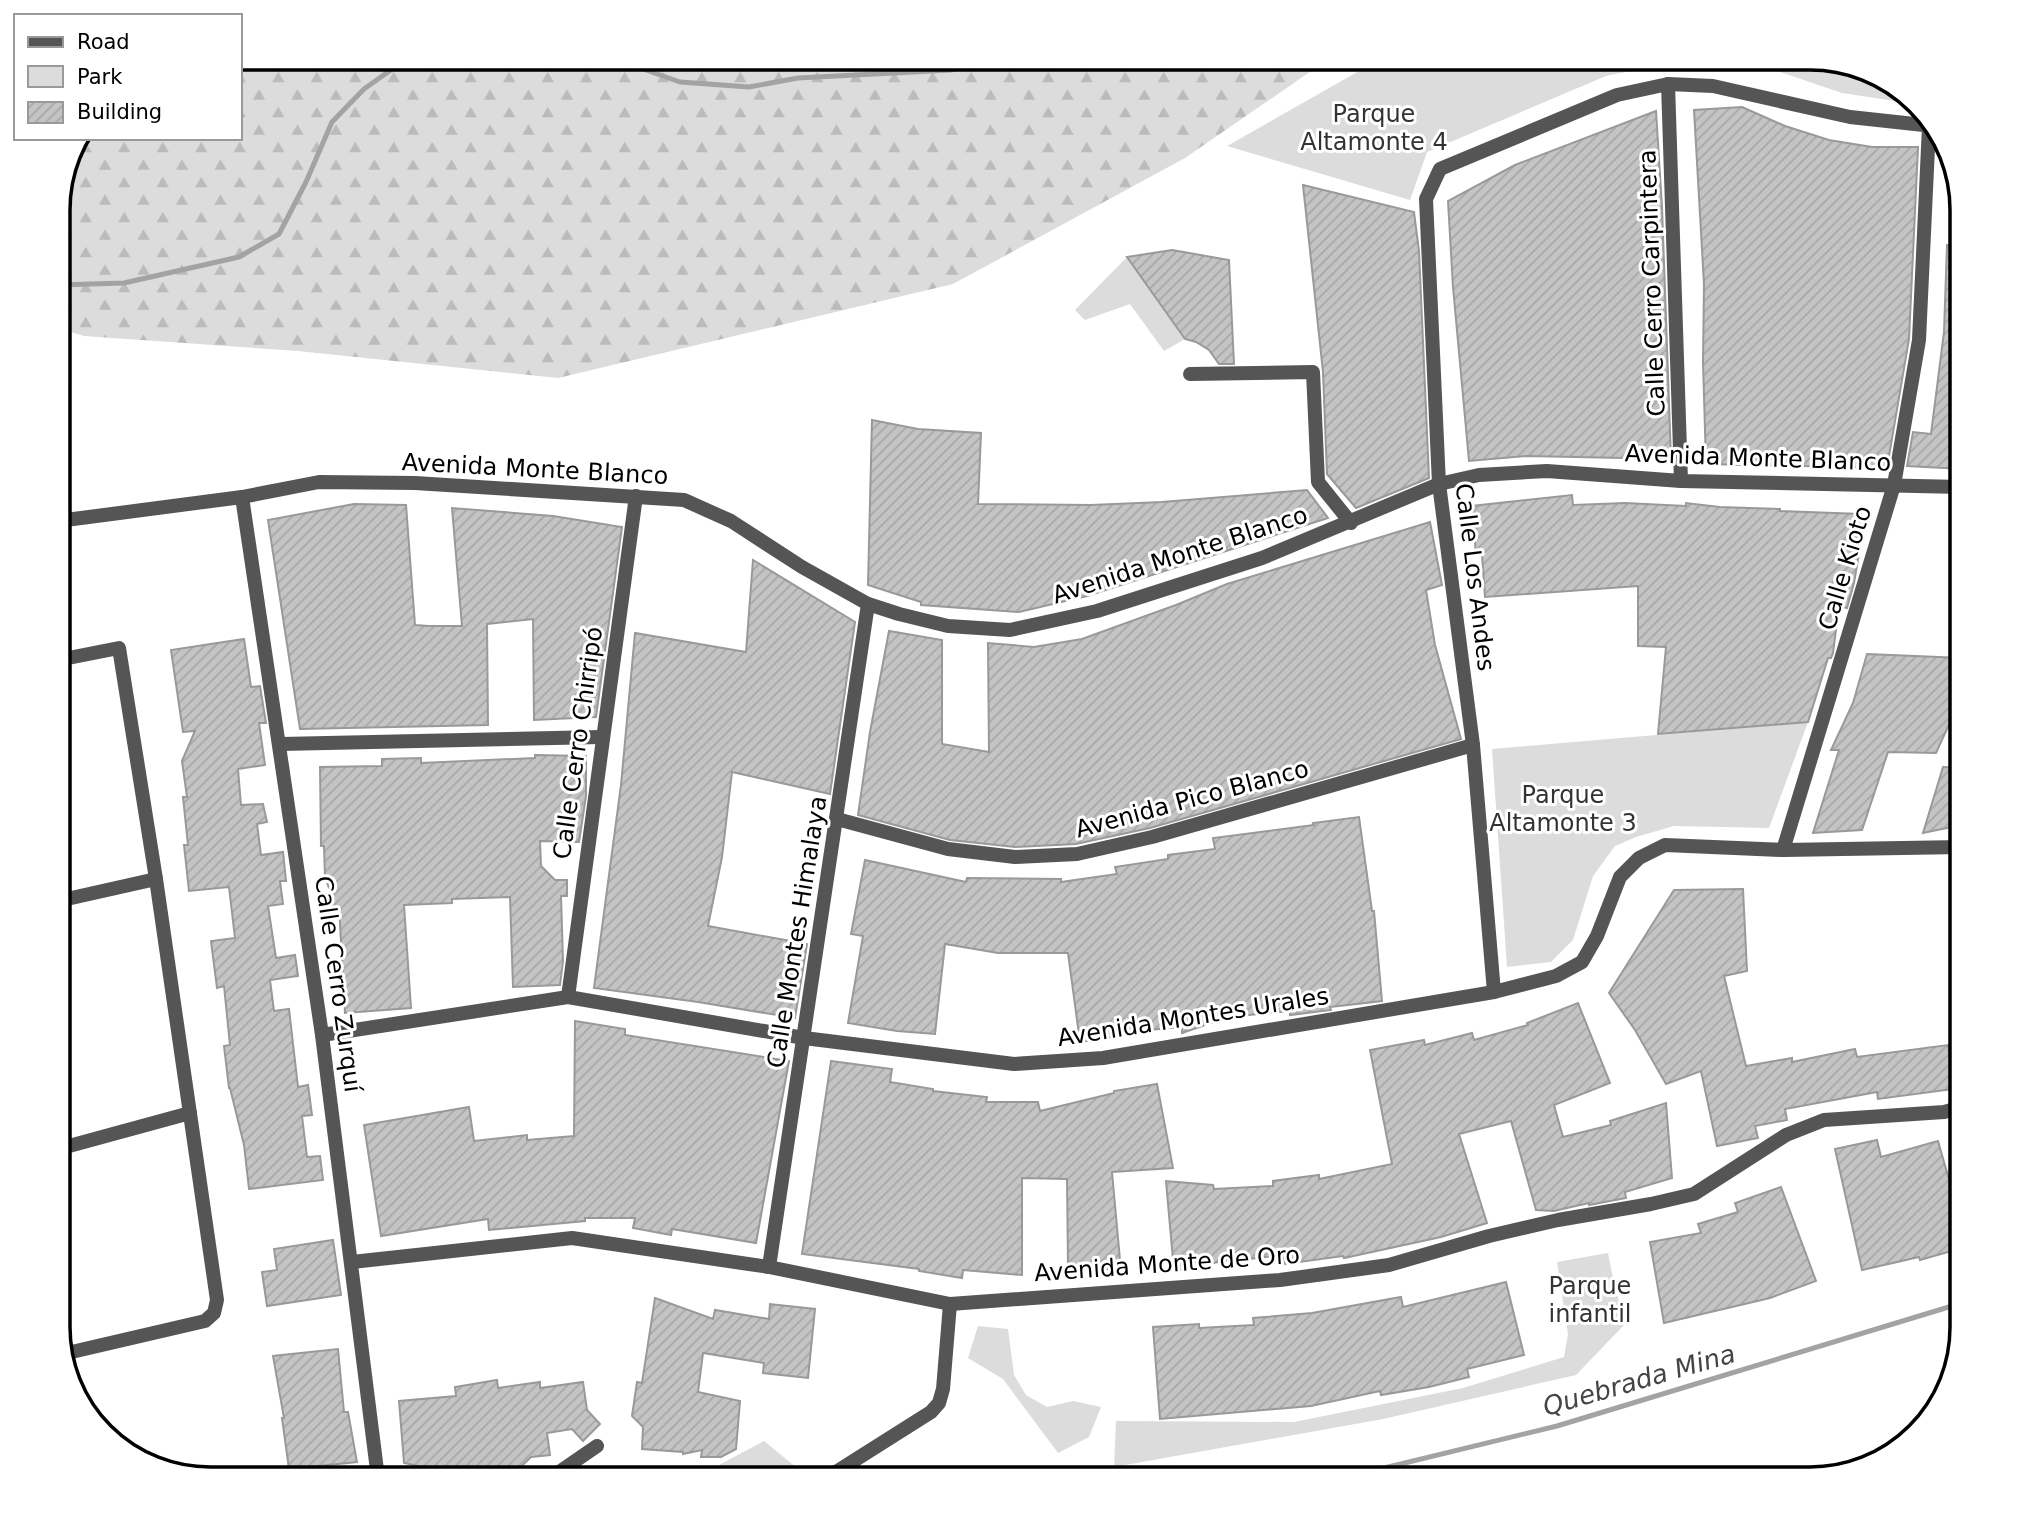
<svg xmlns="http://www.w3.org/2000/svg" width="2020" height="1537" font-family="'DejaVu Sans',sans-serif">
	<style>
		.green { fill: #dcdcdc }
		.forest { fill: url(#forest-firs) }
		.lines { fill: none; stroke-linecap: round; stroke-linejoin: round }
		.stream { stroke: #a3a3a3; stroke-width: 5 }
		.building { fill: url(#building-hatch); stroke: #999; stroke-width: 2 }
		.minor { stroke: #555; stroke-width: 14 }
		.labels { text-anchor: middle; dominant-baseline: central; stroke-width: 6; stroke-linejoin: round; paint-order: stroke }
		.park-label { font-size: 24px; fill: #333; stroke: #fff }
		.street-label { font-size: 24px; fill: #000; stroke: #fff }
		.water-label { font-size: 26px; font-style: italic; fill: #444; stroke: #fff }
		.rim { fill: none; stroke: #000; stroke-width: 3.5 }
	</style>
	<defs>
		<pattern id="forest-firs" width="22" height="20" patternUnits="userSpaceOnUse" patternTransform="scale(1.75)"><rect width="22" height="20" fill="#dcdcdc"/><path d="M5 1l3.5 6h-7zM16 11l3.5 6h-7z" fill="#bbb"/></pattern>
		<pattern id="building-hatch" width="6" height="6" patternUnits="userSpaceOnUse" patternTransform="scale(1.75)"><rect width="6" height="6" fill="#c4c4c4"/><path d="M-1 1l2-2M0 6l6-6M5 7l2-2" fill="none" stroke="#a7a7a7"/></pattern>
	</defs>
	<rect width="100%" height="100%" fill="#fff"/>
	<g class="green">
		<polygon points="1382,58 1811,58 1903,89 1915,104 1842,93 1760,65 1670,63 1606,76 1427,152 1410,200 1227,146"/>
		<polygon points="1127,257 1185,339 1164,351 1130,304 1085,320 1075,310"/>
		<polygon points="1808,722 1769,828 1674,826 1636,837 1615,846 1593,876 1573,940 1551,962 1507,967 1492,749"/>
		<polygon points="1608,1253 1615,1288 1626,1323 1576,1375 1383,1419 1114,1467 1116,1421 1294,1422 1463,1388 1564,1357 1568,1334 1557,1262"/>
		<polygon points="978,1326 1008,1329 1014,1375 1026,1395 1047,1407 1073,1401 1101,1407 1089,1437 1058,1453 1003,1379 968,1358"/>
		<polygon points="764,1441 802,1472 796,1479 693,1479"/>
	</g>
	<polygon class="forest" points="240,58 1330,58 1185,158 953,284 558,378 298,351 84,336 58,328 58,199 73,143 77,138 240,138"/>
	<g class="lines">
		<g class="stream">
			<polyline points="612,58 680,82 749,87 798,78 951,70 1003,58"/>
			<polyline points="58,285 124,283 239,257 279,234 306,182 332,122 364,89 405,60 417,58"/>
			<polyline points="1322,1479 1347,1477 1557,1426 1962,1303"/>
		</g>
	</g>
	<g class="building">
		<polygon points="1742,107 1785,126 1829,140 1872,147 1918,147 1909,339 1887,468 1706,464 1703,362 1704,284 1694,110"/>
		<polygon points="1656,111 1662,207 1671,459 1527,456 1469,461 1453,287 1448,201 1515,165"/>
		<polygon points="1303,185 1414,212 1419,251 1429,478 1356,508 1327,474 1323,372"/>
		<polygon points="1947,245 1962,246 1962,469 1907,466 1913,432 1931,434 1944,332"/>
		<polygon points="1172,250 1229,260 1234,364 1219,364 1209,350 1196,342 1185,339 1127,257"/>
		<polygon points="872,420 918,429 981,433 978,504 1091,505 1162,502 1307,490 1328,518 1087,596 1019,612 921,605 921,602 868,585"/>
		<polygon points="1572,495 1573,505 1625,503 1686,506 1686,503 1720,507 1780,509 1780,511 1861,514 1859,554 1854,583 1847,608 1839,606 1833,653 1831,658 1828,658 1808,722 1658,734 1666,647 1638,646 1638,586 1485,597 1482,555 1476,555 1472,506"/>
		<polygon points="354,504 406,505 415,625 429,626 462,626 452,508 553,516 622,527 596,717 534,720 533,619 487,624 488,725 300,729 268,520"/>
		<polygon points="1430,522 1442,585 1426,590 1435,645 1461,739 1150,828 1076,844 1015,847 950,840 858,815 870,732 889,631 942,640 942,744 989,752 988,643 1034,647 1082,639 1176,605 1227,584"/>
		<polygon points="753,560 855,622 830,794 732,772 722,857 708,926 807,944 795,1018 698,1002 594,988 621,785 635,633 746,652"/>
		<polygon points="244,639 251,687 260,686 266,723 259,723 265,765 238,769 241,805 263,804 267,822 257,824 261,855 283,852 286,881 280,881 283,904 268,906 276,958 295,955 298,976 270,980 274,1011 289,1009 298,1087 308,1085 312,1115 302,1116 307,1157 320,1156 323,1180 249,1189 244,1145 230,1088 229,1088 224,1046 230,1045 224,986 217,988 211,941 235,938 229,887 189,891 184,845 188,845 183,797 187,797 182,761 195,731 183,732 171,650"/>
		<polygon points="1867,654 1962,658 1962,707 1957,707 1936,753 1888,752 1862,830 1813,833 1839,750 1831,750 1853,703"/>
		<polygon points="535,755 586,756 586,796 579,842 540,841 541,866 555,880 567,880 567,896 561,896 563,961 560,985 513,987 510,897 452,899 452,903 404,905 411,1008 345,1013 339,906 329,906 329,888 325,877 324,846 321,846 320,767 382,766 382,759 421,758 421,763 535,758"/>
		<polygon points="1943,767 1962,768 1962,825 1923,833"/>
		<polygon points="1359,817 1372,911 1374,911 1382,1001 1330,1007 1331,1010 1290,1015 1290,1011 1228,1017 1182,1033 1182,1027 1126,1032 1127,1035 1080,1042 1068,953 998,953 945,944 935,1034 897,1031 848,1023 863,936 851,934 865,860 966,882 967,878 1061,879 1061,882 1117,874 1115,867 1168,859 1168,855 1215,849 1213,838 1314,825 1313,823"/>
		<polygon points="1743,889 1747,971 1724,976 1746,1066 1792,1058 1792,1062 1855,1049 1857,1057 1948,1045 1954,1089 1878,1099 1877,1092 1785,1109 1787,1120 1755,1126 1758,1138 1717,1146 1701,1071 1666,1084 1635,1030 1609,993 1674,890"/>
		<polygon points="1578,1003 1610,1083 1554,1105 1563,1137 1611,1125 1610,1121 1666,1103 1672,1178 1625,1192 1626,1198 1589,1205 1589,1203 1554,1211 1536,1210 1511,1121 1459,1134 1487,1223 1441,1237 1344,1258 1343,1256 1285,1264 1283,1255 1233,1261 1233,1259 1174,1271 1166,1181 1213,1185 1214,1189 1273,1186 1273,1181 1319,1175 1319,1179 1392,1164 1370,1050 1424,1040 1425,1045 1472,1033 1474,1040 1528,1025 1527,1023"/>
		<polygon points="575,1021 625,1029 625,1035 789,1061 756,1243 672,1229 671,1235 633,1228 635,1218 585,1218 585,1221 489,1230 488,1219 381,1236 364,1125 469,1107 474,1141 527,1135 527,1140 574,1136"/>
		<polygon points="831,1061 892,1069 890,1082 933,1089 933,1091 987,1097 986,1102 1038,1102 1040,1111 1114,1093 1114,1091 1157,1084 1173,1168 1112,1172 1121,1271 1068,1264 1067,1179 1022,1178 1022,1275 963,1270 962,1278 919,1271 919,1269 802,1254"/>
		<polygon points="1877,1140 1881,1157 1938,1141 1962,1225 1962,1248 1920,1260 1919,1257 1862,1270 1835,1149"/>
		<polygon points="1781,1187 1816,1281 1770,1298 1664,1323 1650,1242 1701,1233 1698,1224 1738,1212 1735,1203"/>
		<polygon points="333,1240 341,1295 267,1306 262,1272 277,1270 274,1249"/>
		<polygon points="1506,1282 1524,1355 1467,1369 1469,1377 1429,1387 1381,1395 1380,1391 1311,1406 1160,1419 1153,1327 1199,1324 1199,1328 1254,1325 1253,1318 1312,1313 1401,1297 1403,1307"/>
		<polygon points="655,1298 713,1319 715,1310 769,1319 770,1304 815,1309 808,1378 763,1373 764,1363 703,1353 698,1392 740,1401 736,1449 721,1457 701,1457 702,1450 683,1454 683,1452 642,1449 643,1427 632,1416 637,1382 642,1383"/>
		<polygon points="338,1349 344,1412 348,1412 357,1462 289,1469 282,1418 284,1418 273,1356"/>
		<polygon points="497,1380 498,1388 540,1382 540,1388 583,1382 587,1410 600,1424 583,1441 572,1429 547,1433 550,1455 531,1457 508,1479 500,1479 491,1474 470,1477 404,1463 399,1401 456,1396 455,1387"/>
	</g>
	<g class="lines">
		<g class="minor">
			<polyline points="1668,84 1681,481"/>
			<polyline points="1190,374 1313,372 1318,482 1351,523"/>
			<polyline points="242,497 322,1035 378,1478 383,1479"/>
			<polyline points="58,521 242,497 319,482 415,483 684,500 731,521 802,567 868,604 899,614 948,626 1010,630 1097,611 1262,558 1439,484 1479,475 1547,471 1681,481 1962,487"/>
			<polyline points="58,660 119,648 156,879 217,1300 214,1313 205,1321 63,1354"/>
			<polyline points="281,744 601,737"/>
			<polyline points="837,819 948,849 1015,857 1077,854 1152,837 1473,745"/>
			<polyline points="1783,850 1894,485 1919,340 1929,126"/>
			<polyline points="58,901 156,879"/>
			<polyline points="1494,992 1473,745 1439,484 1426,199 1440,169 1617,95 1668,84 1713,86 1850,117 1933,126"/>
			<polyline points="568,997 636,496"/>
			<polyline points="322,1035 568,997 804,1038 1014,1064 1103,1058 1494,992 1556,976 1582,962 1597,936 1620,877 1639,858 1665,845 1783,850 1962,847"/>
			<polyline points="58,1149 190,1113"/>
			<polyline points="352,1262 572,1238 769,1267 950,1304 1280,1280 1389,1265 1489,1236 1558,1220 1651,1204 1694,1194 1786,1135 1824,1120 1944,1112 1962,1107"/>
			<polyline points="769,1267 868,604"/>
			<polyline points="549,1479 597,1446"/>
			<polyline points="825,1479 931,1412 939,1403 943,1389 950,1304"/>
		</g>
	</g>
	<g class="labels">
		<g class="park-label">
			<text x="1374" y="114">Parque<tspan x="1374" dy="28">Altamonte 4</tspan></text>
			<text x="1563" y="795">Parque<tspan x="1563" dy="28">Altamonte 3</tspan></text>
			<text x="1590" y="1286">Parque<tspan x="1590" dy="28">infantil</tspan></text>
		</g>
		<g class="street-label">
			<text transform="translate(1652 283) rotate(-92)">Calle Cerro Carpintera</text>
			<text transform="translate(1758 458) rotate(2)">Avenida Monte Blanco</text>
			<text transform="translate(535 469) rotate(3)">Avenida Monte Blanco</text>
			<text transform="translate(1180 555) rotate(-18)">Avenida Monte Blanco</text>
			<text transform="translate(1845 568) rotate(-73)">Calle Kioto</text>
			<text transform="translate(1475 577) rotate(83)">Calle Los Andes</text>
			<text transform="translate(578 743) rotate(-82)">Calle Cerro Chirripó</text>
			<text transform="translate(1192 799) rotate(-15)">Avenida Pico Blanco</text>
			<text transform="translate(797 932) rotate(-81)">Calle Montes Himalaya</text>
			<text transform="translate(338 984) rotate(82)">Calle Cerro Zurquí</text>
			<text transform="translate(1193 1017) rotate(-9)">Avenida Montes Urales</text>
			<text transform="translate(1167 1264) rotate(-4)">Avenida Monte de Oro</text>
		</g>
		<g class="water-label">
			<text transform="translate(1639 1380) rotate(-16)">Quebrada Mina</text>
		</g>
	</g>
	<path d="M0 0H2020V1537H0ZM210 70H1810A140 140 0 0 1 1950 210V1327A140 140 0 0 1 1810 1467H210A140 140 0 0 1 70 1327V210A140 140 0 0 1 210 70Z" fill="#fff" fill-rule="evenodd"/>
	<path class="rim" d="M210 70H1810A140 140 0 0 1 1950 210V1327A140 140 0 0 1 1810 1467H210A140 140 0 0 1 70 1327V210A140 140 0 0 1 210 70Z"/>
	<rect x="14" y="14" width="228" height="126" fill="#ffffff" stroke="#999999" stroke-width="2"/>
	<rect x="28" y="37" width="35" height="10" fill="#555555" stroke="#999999" stroke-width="2"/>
	<text x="77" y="49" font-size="21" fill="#000000">Road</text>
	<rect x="28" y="66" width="35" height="21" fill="#dcdcdc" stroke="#999999" stroke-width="2"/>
	<text x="77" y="84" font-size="21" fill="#000000">Park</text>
	<rect x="28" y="102" width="35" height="21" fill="url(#building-hatch)" stroke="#999999" stroke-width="2"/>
	<text x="77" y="119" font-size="21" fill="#000000">Building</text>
</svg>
